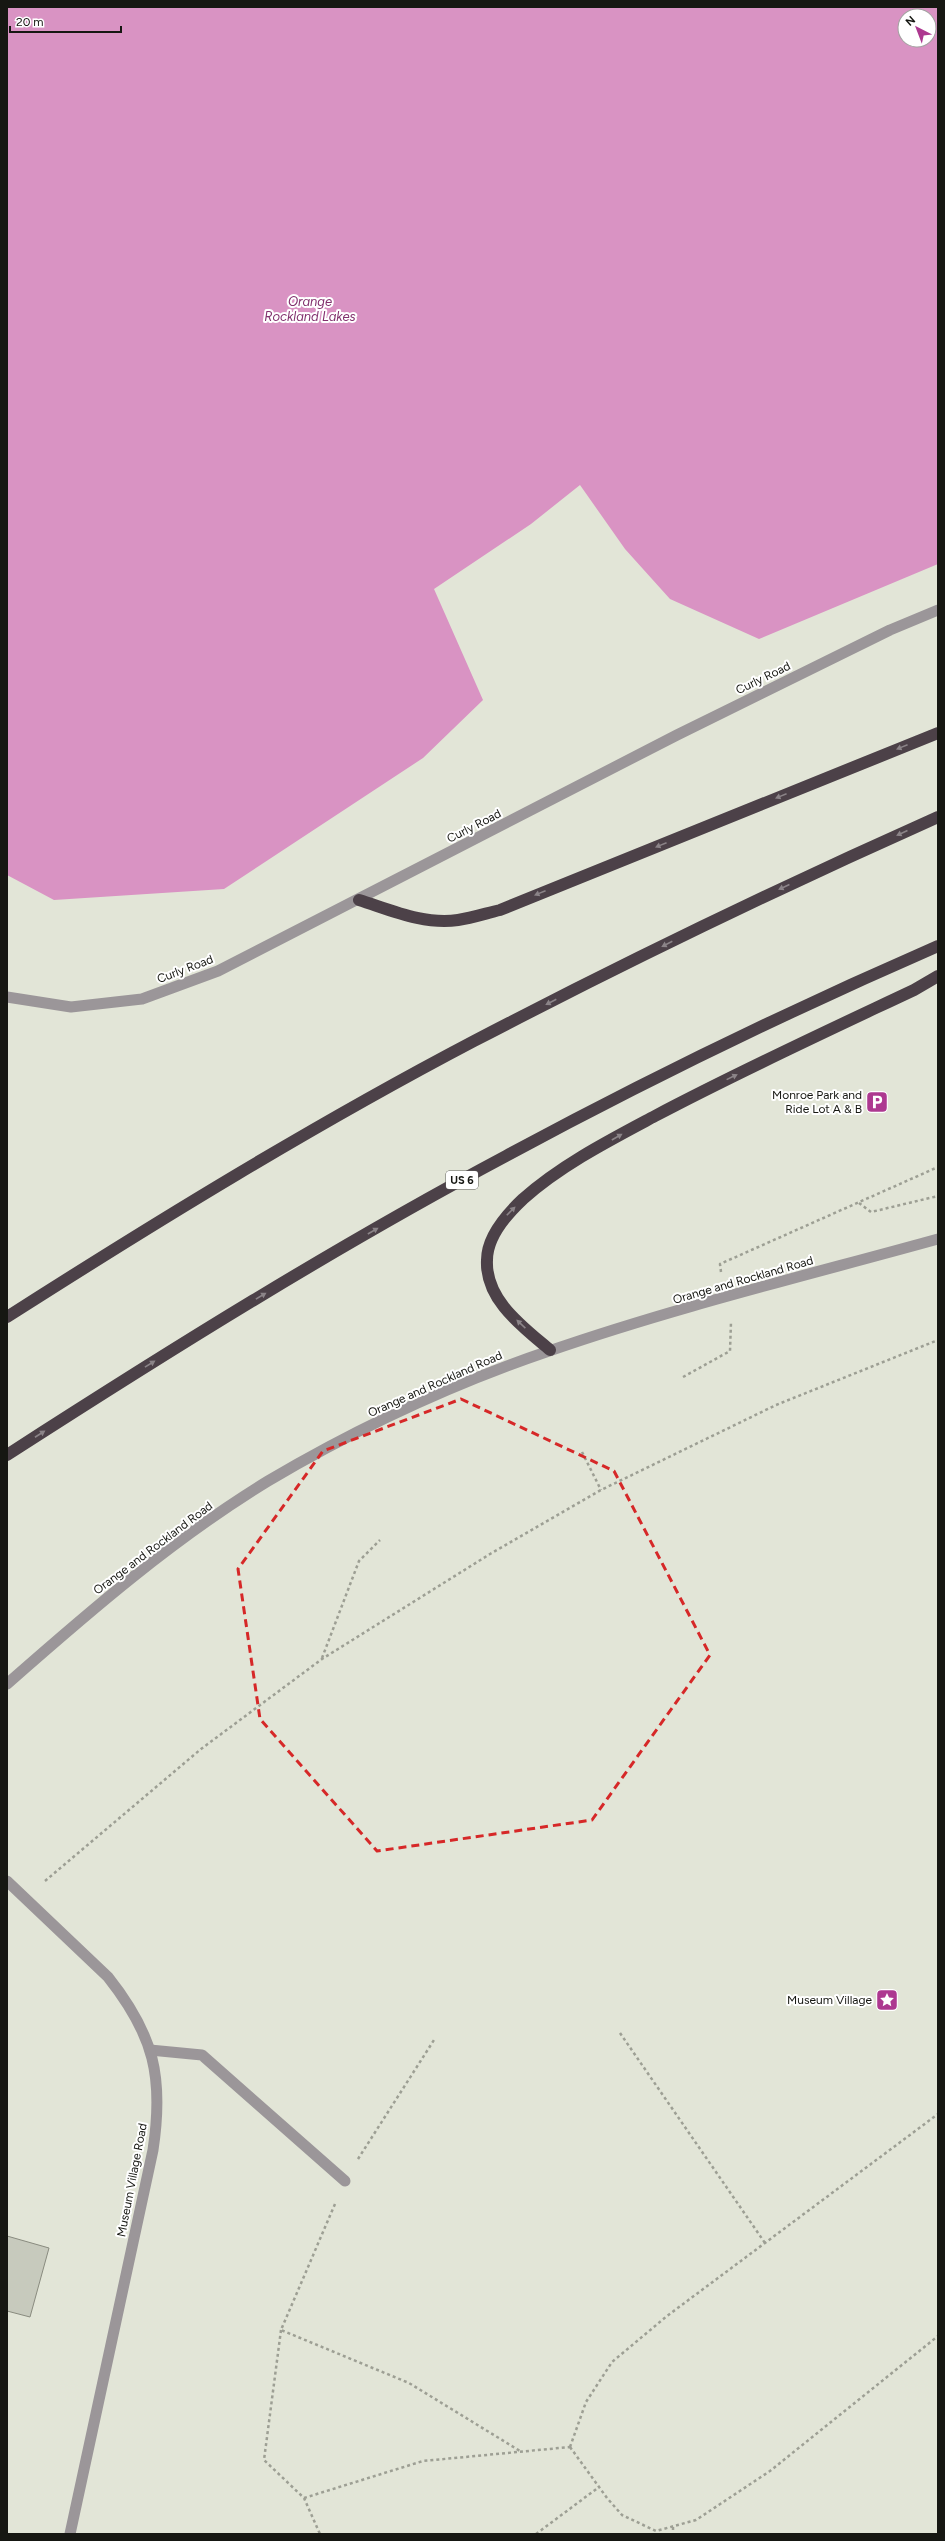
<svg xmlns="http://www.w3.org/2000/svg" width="945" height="2541" font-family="Figtree,sans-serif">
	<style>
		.water { fill: #d993c3; fill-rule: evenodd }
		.building { fill: #c7cabd; stroke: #898b7f }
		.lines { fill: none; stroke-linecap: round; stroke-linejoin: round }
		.path { stroke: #9d9f94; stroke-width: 2.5; stroke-dasharray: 3 3; stroke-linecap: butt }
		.service { stroke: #9b9699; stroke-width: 11 }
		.minor { stroke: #9b9699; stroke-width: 11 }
		.tertiary { stroke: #9b9699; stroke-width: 11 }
		.motorway { stroke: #4c4148; stroke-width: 12 }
		.oneway { fill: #8b8488 }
		.marked { fill: none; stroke: #d62828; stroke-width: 3; stroke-dasharray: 8 5; stroke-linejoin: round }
		.labels { text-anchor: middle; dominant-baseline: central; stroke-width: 4; stroke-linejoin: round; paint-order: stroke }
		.shield { fill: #fff; stroke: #5c5d59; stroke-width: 1 }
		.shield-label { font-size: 11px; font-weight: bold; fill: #161712 }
		.street-label { font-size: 12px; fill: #161712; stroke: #fff }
		.poi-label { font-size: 12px; fill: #161712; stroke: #fff; text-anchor: end }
		.water-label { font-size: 13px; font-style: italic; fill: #81306d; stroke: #fff }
	</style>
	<rect width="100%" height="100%" fill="#e2e5d7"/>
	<path class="water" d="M7,7H938V564L759,639L670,599L625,549L580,485L531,524L434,589L483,700L423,758L224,889L54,900L7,875ZM905,16H929V40H905Z"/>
	<polygon class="building" points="7,2236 49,2248 30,2317 7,2311"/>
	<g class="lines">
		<g class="path">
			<polyline points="859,1203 871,1212 938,1196"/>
			<polyline points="721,1272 720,1264 938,1167"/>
			<polyline points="683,1377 730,1351 731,1322"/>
			<polyline points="582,1452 601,1490"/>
			<polyline points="322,1658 359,1561 380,1540"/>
			<polyline points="45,1881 201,1749 322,1659 490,1554 601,1490 776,1405 938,1340"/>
			<polyline points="620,2033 765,2243"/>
			<polyline points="358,2159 434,2040"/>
			<polyline points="335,2204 281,2330 409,2383 520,2451"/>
			<polyline points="281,2330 264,2460 304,2498 320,2534"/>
			<polyline points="570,2447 586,2402 612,2362 667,2316 938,2114"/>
			<polyline points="570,2447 607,2498 622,2515 656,2531 696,2520 770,2471 938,2336"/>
			<polyline points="304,2498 423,2461 570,2447"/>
			<polyline points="673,2527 673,2534"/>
			<polyline points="536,2534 599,2487"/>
		</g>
		<polyline class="service" points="150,2050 202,2055 345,2181"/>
		<polyline class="minor" points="7,997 71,1007 142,999 218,971 677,735 890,630 938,610"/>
		<g class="tertiary">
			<path d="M7,1684C90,1611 173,1539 268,1481C356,1429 452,1384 549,1351C676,1307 808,1275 938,1239"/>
			<path d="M7,1881L108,1977C154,2035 164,2077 153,2150L70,2534"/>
		</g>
		<g class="motorway">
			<path d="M359,900C391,910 424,925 458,920C472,918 487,913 500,910L938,733"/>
			<path d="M7,1317C159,1220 314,1125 474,1041C626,962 781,887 938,817"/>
			<path d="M550,1350C523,1327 485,1300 487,1260C487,1236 507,1214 523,1199C561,1165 610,1140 655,1116C740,1071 827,1031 914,990L938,976"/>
			<path d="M7,1455C170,1350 335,1247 506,1156C647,1080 791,1010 938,946"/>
		</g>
	</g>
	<defs><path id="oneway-solid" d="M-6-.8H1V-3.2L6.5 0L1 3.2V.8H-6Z"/></defs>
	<g class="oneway">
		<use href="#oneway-solid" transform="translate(902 747) rotate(158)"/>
		<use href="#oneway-solid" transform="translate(781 796) rotate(158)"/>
		<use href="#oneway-solid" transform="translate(902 833) rotate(156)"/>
		<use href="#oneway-solid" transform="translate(661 845) rotate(158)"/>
		<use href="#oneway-solid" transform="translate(784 887) rotate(155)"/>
		<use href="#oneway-solid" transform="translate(540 893) rotate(158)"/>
		<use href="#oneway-solid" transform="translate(667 944) rotate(153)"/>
		<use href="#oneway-solid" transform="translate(551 1002) rotate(153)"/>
		<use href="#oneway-solid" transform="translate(732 1077) rotate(-26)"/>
		<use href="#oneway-solid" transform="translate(617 1137) rotate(-30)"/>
		<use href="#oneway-solid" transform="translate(511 1211) rotate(-45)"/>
		<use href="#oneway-solid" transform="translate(373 1231) rotate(-30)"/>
		<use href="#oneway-solid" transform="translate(261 1296) rotate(-31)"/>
		<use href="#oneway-solid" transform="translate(521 1324) rotate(-137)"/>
		<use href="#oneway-solid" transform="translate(150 1364) rotate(-32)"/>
		<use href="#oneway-solid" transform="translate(40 1434) rotate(-33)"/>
	</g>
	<path class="marked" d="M461,1399L614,1471L710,1655L592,1820L377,1851L260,1719L238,1569L323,1451Z"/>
	<defs>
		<g id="parking-square" transform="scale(1.15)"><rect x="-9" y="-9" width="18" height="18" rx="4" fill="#ad3890" stroke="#fff"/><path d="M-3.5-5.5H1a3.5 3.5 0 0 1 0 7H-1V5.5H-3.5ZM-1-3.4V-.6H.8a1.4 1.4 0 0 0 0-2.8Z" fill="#fff"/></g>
		<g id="sight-square" transform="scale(1.15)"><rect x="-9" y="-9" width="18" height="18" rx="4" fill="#ad3890" stroke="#fff"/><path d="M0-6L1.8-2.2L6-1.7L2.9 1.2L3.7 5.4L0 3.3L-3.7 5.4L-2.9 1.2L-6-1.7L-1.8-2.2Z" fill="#fff"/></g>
	</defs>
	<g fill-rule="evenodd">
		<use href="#parking-square" x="877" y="1102"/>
		<use href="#sight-square" x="887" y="2000"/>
	</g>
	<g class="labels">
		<rect class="shield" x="446" y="1171" width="32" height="18" rx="3"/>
		<g class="shield-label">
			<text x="462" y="1180">US 6</text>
		</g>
		<g class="street-label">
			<text transform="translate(763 678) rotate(-26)">Curly Road</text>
			<text transform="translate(474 826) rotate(-27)">Curly Road</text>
			<text transform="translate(185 969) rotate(-21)">Curly Road</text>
			<text transform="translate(743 1280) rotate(-16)">Orange and Rockland Road</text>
			<text transform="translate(435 1384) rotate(-24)">Orange and Rockland Road</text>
			<text transform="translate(153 1548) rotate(-37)">Orange and Rockland Road</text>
			<text transform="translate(132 2180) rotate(-79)">Museum Village Road</text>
		</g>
		<g class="poi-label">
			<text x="862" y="1095">Monroe Park and<tspan x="862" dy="14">Ride Lot A &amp; B</tspan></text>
			<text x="872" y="2000">Museum Village</text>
		</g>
		<g class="water-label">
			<text x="310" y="301">Orange<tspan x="310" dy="15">Rockland Lakes</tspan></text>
		</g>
	</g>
	<rect width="945" height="2541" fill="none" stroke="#161712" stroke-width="16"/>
	<g transform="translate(917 28) rotate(318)"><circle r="19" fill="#ffffff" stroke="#a2a2a0"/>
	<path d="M0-3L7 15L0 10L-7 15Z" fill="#ad3890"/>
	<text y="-6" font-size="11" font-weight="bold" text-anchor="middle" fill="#161712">N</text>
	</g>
	<path d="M10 26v6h111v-6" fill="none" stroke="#161712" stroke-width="2"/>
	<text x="16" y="26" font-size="12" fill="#161712" stroke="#ffffff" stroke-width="3" paint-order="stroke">20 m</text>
</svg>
